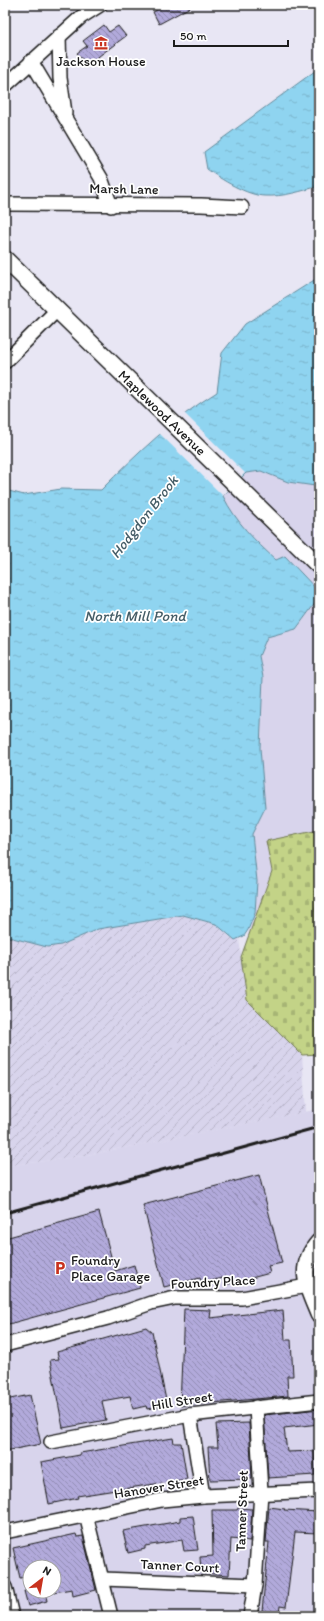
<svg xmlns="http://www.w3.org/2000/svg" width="324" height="1621" font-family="Itim,sans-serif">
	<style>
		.built { fill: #d8d4ec; fill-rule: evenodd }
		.industrial { fill: url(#industrial-furrows) }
		.cemetery { fill: url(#cemetery-stones); stroke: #707852 }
		.water { fill: url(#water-ripples); stroke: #618a9b }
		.pier { fill: #e8e6f4 }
		.building { fill: url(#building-back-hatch); stroke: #1c1c1c }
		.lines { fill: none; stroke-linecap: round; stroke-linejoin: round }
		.minor-casing { stroke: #1c1c1c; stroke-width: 16 }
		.tertiary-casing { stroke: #1c1c1c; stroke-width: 19 }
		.minor { stroke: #fff; stroke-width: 13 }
		.tertiary { stroke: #fff; stroke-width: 16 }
		.rail { stroke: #1c1c1c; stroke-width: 3 }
		.labels { text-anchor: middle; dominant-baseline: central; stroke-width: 3.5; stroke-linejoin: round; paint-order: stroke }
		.poi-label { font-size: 14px; fill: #1c1c1c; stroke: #fff }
		.street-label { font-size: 14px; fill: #1c1c1c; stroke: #fff }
		.water-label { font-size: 15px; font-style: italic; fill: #445c66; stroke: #fff }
	</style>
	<defs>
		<pattern id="industrial-furrows" width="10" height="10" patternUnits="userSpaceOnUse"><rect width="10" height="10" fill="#d8d4ec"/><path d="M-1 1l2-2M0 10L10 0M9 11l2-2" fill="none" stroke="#b9b5ca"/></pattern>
		<pattern id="cemetery-stones" width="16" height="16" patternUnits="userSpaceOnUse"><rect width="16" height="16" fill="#c3d387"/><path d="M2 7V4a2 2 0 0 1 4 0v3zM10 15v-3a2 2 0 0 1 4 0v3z" fill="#a7b574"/></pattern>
		<pattern id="water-ripples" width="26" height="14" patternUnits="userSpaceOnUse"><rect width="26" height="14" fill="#8fd4f0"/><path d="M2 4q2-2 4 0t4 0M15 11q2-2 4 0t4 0" fill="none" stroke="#7bb5cd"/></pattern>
		<pattern id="building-back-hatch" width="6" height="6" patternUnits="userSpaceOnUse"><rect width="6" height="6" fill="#b2aadb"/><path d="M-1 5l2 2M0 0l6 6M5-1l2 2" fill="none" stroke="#908ab1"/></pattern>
	</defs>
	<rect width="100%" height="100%" fill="#e8e6f4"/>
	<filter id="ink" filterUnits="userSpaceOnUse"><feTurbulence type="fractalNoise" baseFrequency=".025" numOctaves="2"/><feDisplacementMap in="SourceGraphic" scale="8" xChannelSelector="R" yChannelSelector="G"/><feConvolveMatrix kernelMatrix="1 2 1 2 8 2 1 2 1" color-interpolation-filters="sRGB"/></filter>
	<g filter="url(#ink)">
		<g class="built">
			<polygon points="261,471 288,482 314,486 319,482 319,592 285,556 276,560 250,535 230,511 223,496 246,473"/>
			<polygon points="319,598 319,1054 302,1055 241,957 255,913 257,891 257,881 252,834 265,808 260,748 263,677 259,656 267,637 296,629"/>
			<path d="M319,1109V1616H5V1166L77,1157ZM30,1567H54V1591H30Z"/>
		</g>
		<polygon class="industrial" points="183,915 216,924 230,937 235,940 239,939 247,1000 302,1055 306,1112 77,1157 5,1166 5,936 47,947 61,945 98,929"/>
		<polygon class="cemetery" points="319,830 319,1054 302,1055 247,1000 241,957 272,871 266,841"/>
		<g class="water">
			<path d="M319,68V186C302,191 283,197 265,196C248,196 220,179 207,169L204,152Z"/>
			<path d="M319,277V482L315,486L288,482L261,471L246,473L223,496C236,522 255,541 276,560L285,556L319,592V598L296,629L267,637L259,656L263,677L260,748L265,808L252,834L257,881L255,913L248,930L244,936L235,940L216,924L183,915L98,929L61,945L47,947L5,936V490L24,495L61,489L101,490C137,454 173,419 217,392L222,353L245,324Z"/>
		</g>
		<polygon class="pier" points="183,412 245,473 223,496 158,432"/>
		<g class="building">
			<polygon points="167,5 194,5 159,24 153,12"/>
			<polygon points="104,25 109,32 118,26 126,36 87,65 77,53 87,46 83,41"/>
			<polygon points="259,1175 282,1263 268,1266 270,1273 225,1285 223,1278 202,1283 200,1278 164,1287 143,1205"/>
			<polygon points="99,1212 115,1271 134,1265 140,1288 5,1325 5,1238"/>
			<polygon points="184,1309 211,1310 210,1318 283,1310 285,1340 291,1340 293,1376 287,1376 288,1396 180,1406"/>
			<polygon points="146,1327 152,1332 167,1405 147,1409 146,1406 133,1409 130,1396 102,1401 106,1420 63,1428 50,1360 59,1359 57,1352"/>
			<polygon points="30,1395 41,1444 5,1451 5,1400"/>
			<polygon points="319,1409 319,1424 284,1428 287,1452 314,1451 315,1475 268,1478 264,1415"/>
			<polygon points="249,1423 252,1479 210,1480 208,1447 218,1447 216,1424"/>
			<polygon points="173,1438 174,1443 181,1443 187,1479 77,1496 78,1498 49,1504 41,1462 80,1455 80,1453"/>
			<polygon points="269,1507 285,1509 284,1510 319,1512 319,1533 295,1532 286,1607 280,1606 279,1613 262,1611 269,1542 266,1542"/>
			<polygon points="238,1508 252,1509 250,1541 231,1539 229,1575 201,1573 200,1557 213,1556 212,1510 237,1510"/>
			<polygon points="193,1516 198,1550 184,1551 182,1540 145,1546 145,1549 128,1553 123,1531 180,1521 180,1517"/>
			<polygon points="76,1534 77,1537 83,1536 96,1590 73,1596 72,1589 54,1592 54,1567 30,1567 30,1576 20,1578 13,1548"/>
			<polygon points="24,1591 45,1591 47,1601 28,1606"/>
		</g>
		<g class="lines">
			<g class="minor-casing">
				<g id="minor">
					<polyline points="59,36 60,78 65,113"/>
					<polyline points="31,61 101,178 111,206"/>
					<polyline points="5,86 81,17 100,5"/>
					<polyline points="5,204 201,205 242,207"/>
					<polyline points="5,362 57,310"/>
					<polyline points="5,1345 108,1318 151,1303 175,1298 242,1298 307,1286"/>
					<polyline points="190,1415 203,1496"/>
					<polyline points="51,1442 190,1415 319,1401"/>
					<polyline points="86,1515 111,1616"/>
					<polyline points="5,1532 162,1500 203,1496 319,1491"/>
					<polyline points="103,1579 255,1585"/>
					<polyline points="5,1587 12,1616"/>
					<polyline points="250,1616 255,1585 261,1492 256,1407"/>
				</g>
			</g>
			<g class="tertiary-casing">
				<g id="tertiary">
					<polyline points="5,259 319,566"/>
					<path d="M319,1242C296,1268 308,1288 319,1315"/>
				</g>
			</g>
			<use href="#minor" class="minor"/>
			<use href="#tertiary" class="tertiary"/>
			<polyline class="rail" points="5,1213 319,1127"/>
		</g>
	</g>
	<defs>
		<g id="museum-bare" transform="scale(1.08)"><path d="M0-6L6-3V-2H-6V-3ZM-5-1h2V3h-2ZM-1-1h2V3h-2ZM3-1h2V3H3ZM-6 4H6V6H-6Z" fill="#c8321e" stroke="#fff" stroke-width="2.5" paint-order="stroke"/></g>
		<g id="parking-bare" transform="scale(1.08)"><path d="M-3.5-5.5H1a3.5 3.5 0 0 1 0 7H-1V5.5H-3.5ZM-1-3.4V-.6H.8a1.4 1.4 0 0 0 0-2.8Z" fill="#c8321e" stroke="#fff" stroke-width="2.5" paint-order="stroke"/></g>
	</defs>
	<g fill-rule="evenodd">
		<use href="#museum-bare" x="101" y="43"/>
		<use href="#parking-bare" x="60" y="1268"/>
	</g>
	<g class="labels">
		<g class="poi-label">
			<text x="101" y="61">Jackson House</text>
			<text x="71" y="1260" text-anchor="start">Foundry<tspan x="71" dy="16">Place Garage</tspan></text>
		</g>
		<g class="street-label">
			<text transform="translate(124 189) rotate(1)">Marsh Lane</text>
			<text transform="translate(162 413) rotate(44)">Maplewood Avenue</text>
			<text transform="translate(213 1282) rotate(-3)">Foundry Place</text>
			<text transform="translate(182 1401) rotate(-9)">Hill Street</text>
			<text transform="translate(159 1487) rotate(-9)">Hanover Street</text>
			<text transform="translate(242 1511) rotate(-88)">Tanner Street</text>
			<text transform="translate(180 1566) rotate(3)">Tanner Court</text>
		</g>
		<g class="water-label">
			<text transform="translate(144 517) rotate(-52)">Hodgdon Brook</text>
			<text x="135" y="616">North Mill Pond</text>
		</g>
	</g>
	<rect width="324" height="1621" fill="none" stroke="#fff" stroke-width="20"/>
	<rect x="10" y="10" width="304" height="1601" fill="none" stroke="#1c1c1c" stroke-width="1.5" filter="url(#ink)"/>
	<g transform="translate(42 1579) rotate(31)"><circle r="19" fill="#ffffff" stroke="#a4a4a4"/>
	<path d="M0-3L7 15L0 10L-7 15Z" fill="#c8321e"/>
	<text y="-6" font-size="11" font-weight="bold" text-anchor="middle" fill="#1c1c1c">N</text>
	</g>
	<path d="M174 40v6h114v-6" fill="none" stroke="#1c1c1c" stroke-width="2"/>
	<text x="180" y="40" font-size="12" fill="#1c1c1c" stroke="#ffffff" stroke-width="3" paint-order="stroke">50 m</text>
</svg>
